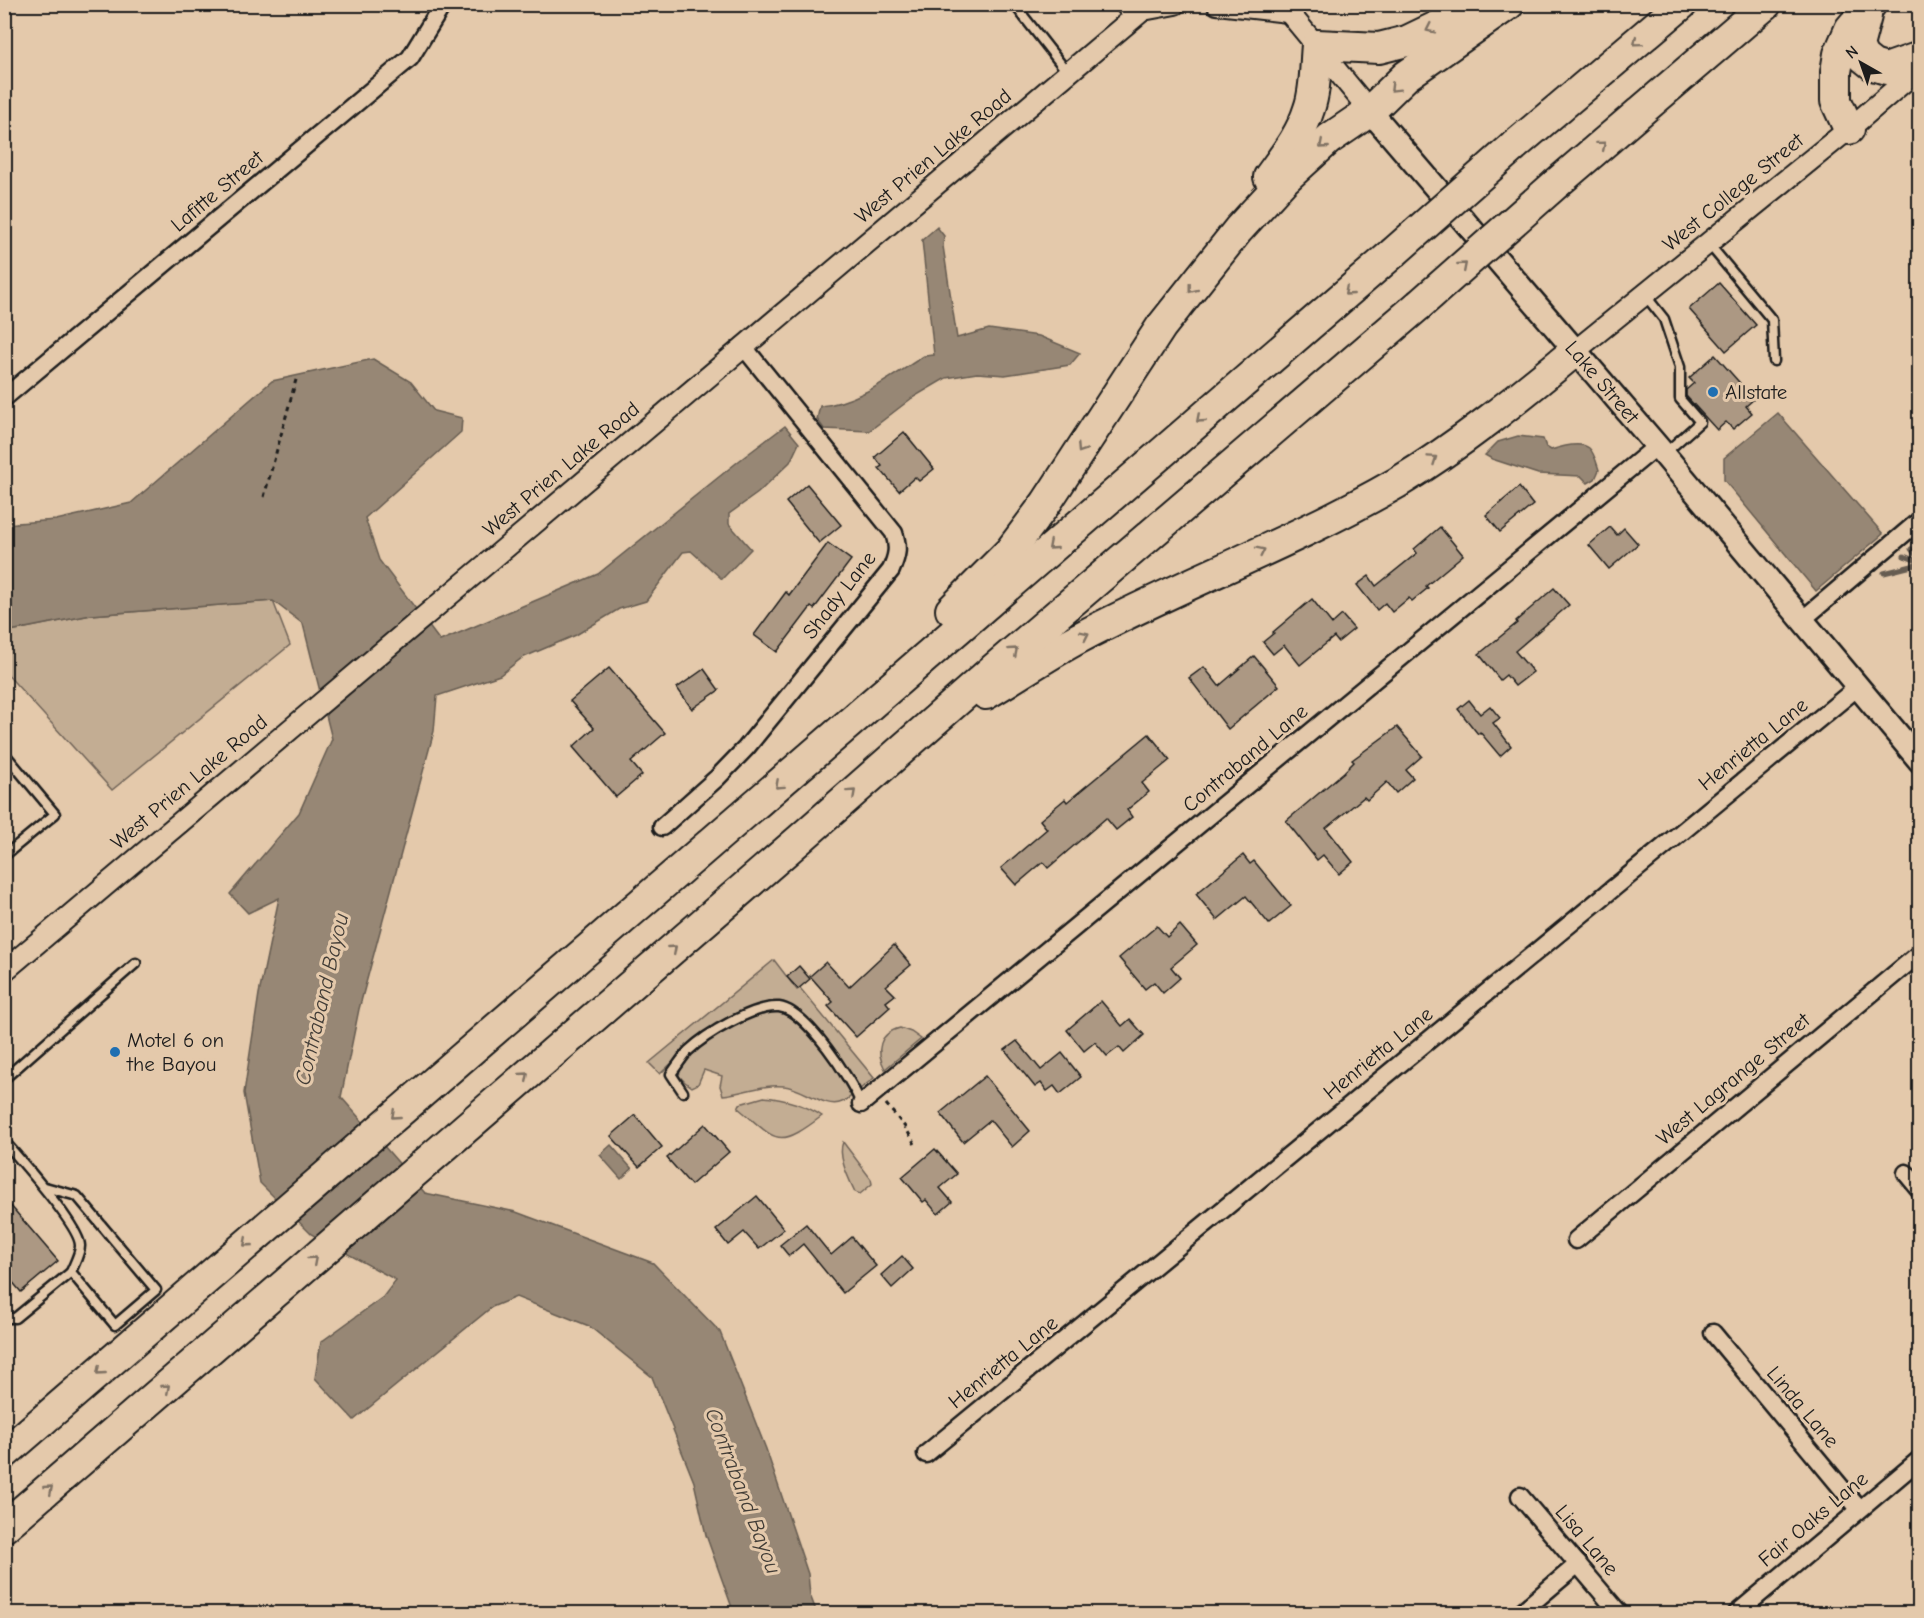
<svg xmlns="http://www.w3.org/2000/svg" width="1924" height="1618" font-family="'Comic Neue',sans-serif">
	<style>
		.green { fill: #c3ad93; stroke: #706458; stroke-width: 1.5 }
		.water { fill: #978774; stroke: #665c51; stroke-width: 1.5 }
		.lines { fill: none; stroke-linecap: round; stroke-linejoin: round }
		.stream { stroke: #665c51; stroke-width: 5 }
		.building { fill: #ac9883; stroke: #1c1c1c; stroke-width: 1.5 }
		.service-casing { stroke: #1c1c1c; stroke-width: 13 }
		.minor-casing { stroke: #1c1c1c; stroke-width: 21 }
		.tertiary-casing { stroke: #1c1c1c; stroke-width: 24 }
		.secondary-casing { stroke: #1c1c1c; stroke-width: 27 }
		.motorway-casing { stroke: #1c1c1c; stroke-width: 34 }
		.path { stroke: #1c1c1c; stroke-width: 3; stroke-dasharray: 4.5 4.5; stroke-linecap: butt }
		.service { stroke: #e4c9ab; stroke-width: 8 }
		.minor { stroke: #e4c9ab; stroke-width: 16 }
		.tertiary { stroke: #e4c9ab; stroke-width: 20 }
		.secondary { stroke: #e4c9ab; stroke-width: 22 }
		.motorway { stroke: #e4c9ab; stroke-width: 30 }
		.motorway-bridge-casing { stroke: #1c1c1c; stroke-width: 34; stroke-linecap: butt }
		.motorway-bridge { stroke: #e4c9ab; stroke-width: 30 }
		.oneway { stroke: #807264 }
		.poi-dot { fill: #1f6fb2; stroke: #e4c9ab; stroke-width: 2 }
		.labels { text-anchor: middle; dominant-baseline: central; stroke-width: 6; stroke-linejoin: round; paint-order: stroke }
		.street-label { font-size: 21px; fill: #1c1c1c; stroke: #e4c9ab }
		.poi-label { font-size: 21px; fill: #1c1c1c; stroke: #e4c9ab; text-anchor: start }
		.water-label { font-size: 22px; font-style: italic; fill: #413c36; stroke: #e4c9ab }
	</style>
	<rect width="100%" height="100%" fill="#e4c9ab"/>
	<filter id="ink" filterUnits="userSpaceOnUse"><feTurbulence type="fractalNoise" baseFrequency=".0167" numOctaves="2"/><feDisplacementMap in="SourceGraphic" scale="12" xChannelSelector="R" yChannelSelector="G"/><feConvolveMatrix kernelMatrix="1 2 1 2 8 2 1 2 1" color-interpolation-filters="sRGB"/></filter>
	<g filter="url(#ink)">
		<g class="green">
			<polygon points="273,601 290,645 112,790 5,672 5,632 91,615"/>
			<polygon points="774,960 797,990 800,988 874,1078 860,1089 807,1018 789,1005 765,1003 708,1029 660,1074 649,1063"/>
			<path d="M777,1011L796,1017L812,1035L854,1094C850,1097 846,1101 842,1102C826,1110 802,1087 784,1086C762,1084 744,1093 723,1095L720,1086L722,1076L704,1070L698,1084L692,1087L685,1082L679,1076L681,1067L686,1063V1059L706,1040L739,1021Z"/>
			<path d="M900,1028L911,1032L921,1039L885,1069C875,1051 879,1033 900,1028Z"/>
			<path d="M764,1097C785,1099 804,1104 822,1116C776,1151 777,1140 738,1108L740,1104Z"/>
			<path d="M843,1142L871,1179L872,1184L860,1194L855,1192C849,1179 837,1156 843,1142Z"/>
		</g>
		<g class="water">
			<path d="M937,227L944,236L943,246L957,338L989,329L1039,336L1080,353L1070,365L1005,375L977,373L946,378L912,398L869,431L824,429L817,419L820,406C858,403 892,376 924,356L934,355L922,240Z"/>
			<polygon points="373,359 411,382 434,411 462,418 461,432 365,518 379,560 440,641 598,574 740,460 785,426 799,443 790,462 758,493 729,514 729,524 751,549 722,579 691,551 683,552 646,601 619,609 576,635 522,658 500,675 437,696 434,731 359,1009 341,1097 425,1193 516,1212 653,1263 720,1332 766,1449 808,1574 810,1595 817,1613 734,1613 706,1535 694,1482 652,1377 589,1326 516,1297 492,1307 354,1420 315,1378 321,1342 383,1297 396,1280 311,1234 260,1183 244,1093 259,994 279,898 248,913 230,894 299,813 332,739 303,624 273,601 91,615 5,632 5,524 56,520 131,503 272,381"/>
			<polygon points="1778,413 1883,534 1816,591 1724,480 1724,458"/>
			<path d="M1518,436L1543,439L1546,447L1551,450C1560,447 1580,441 1589,448C1594,452 1597,464 1599,470L1595,479L1588,483L1581,476L1538,474L1492,459L1485,455L1498,442Z"/>
			<polygon points="611,1145 632,1169 621,1179 600,1155"/>
		</g>
		<g class="lines">
			<g class="stream">
				<polyline points="1911,549 1920,560"/>
				<polyline points="1904,556 1920,562"/>
				<polyline points="1884,573 1920,564"/>
			</g>
		</g>
		<g class="building">
			<polygon points="1719,283 1756,325 1726,351 1689,309"/>
			<polygon points="1715,355 1754,399 1746,406 1752,413 1733,429 1726,422 1717,430 1686,396 1686,390 1694,383 1689,378"/>
			<polygon points="904,432 934,469 919,481 915,477 899,491 879,468 882,466 875,457"/>
			<polygon points="807,484 841,525 819,543 786,502"/>
			<polygon points="1519,487 1533,505 1500,532 1486,515"/>
			<polygon points="1440,527 1463,555 1426,586 1428,588 1412,601 1409,598 1392,612 1385,603 1377,610 1357,585 1369,576 1376,586 1417,553 1414,549"/>
			<polygon points="1610,527 1617,535 1624,528 1638,544 1609,569 1589,545"/>
			<polygon points="828,543 851,560 814,609 811,607 777,652 754,635 786,592 789,595"/>
			<polygon points="1554,588 1569,605 1515,651 1533,672 1515,686 1506,675 1500,680 1479,654 1517,623 1516,621"/>
			<polygon points="1312,599 1332,624 1342,615 1354,629 1338,642 1334,637 1300,665 1284,645 1273,654 1263,642 1274,633 1273,632"/>
			<polygon points="1254,656 1279,686 1228,729 1189,678 1204,667 1219,686"/>
			<polygon points="609,668 665,733 631,762 642,775 616,797 573,747 594,728 570,701"/>
			<polygon points="704,669 719,690 692,709 677,688"/>
			<polygon points="1469,700 1480,714 1490,706 1500,718 1493,723 1511,746 1500,756 1480,732 1478,734 1458,709"/>
			<polygon points="1397,727 1422,756 1406,770 1413,778 1396,793 1387,782 1367,800 1364,797 1326,828 1353,862 1339,874 1323,855 1317,860 1286,821 1344,772 1354,762 1352,760"/>
			<polygon points="1149,734 1170,760 1142,783 1149,792 1127,810 1132,817 1116,830 1106,818 1048,868 1043,862 1016,885 1001,868 1047,829 1040,820 1065,799 1067,802"/>
			<polygon points="1243,855 1250,864 1254,861 1291,906 1269,924 1246,896 1217,920 1196,894"/>
			<polygon points="1180,925 1197,945 1171,967 1180,978 1163,993 1154,982 1145,989 1119,958 1157,926 1167,937"/>
			<polygon points="894,945 911,965 886,986 895,995 886,1002 890,1007 856,1037 828,1006 833,1002 810,976 826,962 849,987"/>
			<polygon points="799,966 810,979 798,989 787,977"/>
			<polygon points="1101,1001 1122,1026 1130,1019 1144,1035 1124,1053 1119,1047 1107,1056 1095,1042 1084,1051 1067,1030"/>
			<polygon points="1017,1041 1041,1070 1062,1053 1081,1077 1060,1094 1054,1086 1047,1091 1041,1083 1035,1087 1005,1050"/>
			<polygon points="985,1076 1030,1131 1012,1147 990,1120 963,1142 940,1113"/>
			<polygon points="635,1115 662,1147 639,1167 611,1136"/>
			<polygon points="705,1124 729,1152 691,1185 667,1158"/>
			<polygon points="935,1149 957,1174 940,1188 952,1202 938,1214 926,1200 923,1202 902,1177"/>
			<polygon points="757,1196 784,1229 759,1249 744,1232 728,1245 716,1230"/>
			<polygon points="4,1198 58,1261 21,1292 4,1272"/>
			<polygon points="806,1224 831,1255 852,1237 876,1266 843,1293 803,1244 789,1256 780,1245"/>
			<polygon points="902,1256 913,1269 892,1288 881,1275"/>
		</g>
		<g class="lines">
			<g class="service-casing">
				<g id="service">
					<polyline points="1014,4 1068,73"/>
					<polyline points="1118,4 1131,20"/>
					<polyline points="1708,243 1772,320 1774,361"/>
					<polyline points="1645,295 1664,319 1680,367 1680,399 1700,422 1664,454"/>
					<polyline points="4,753 55,814 4,856"/>
					<polyline points="4,1079 136,963"/>
					<path d="M683,1092L671,1074C677,1066 682,1058 688,1051C706,1034 754,1005 779,1007C806,1010 852,1080 861,1104"/>
					<path d="M4,1141C18,1157 81,1228 80,1246C80,1254 74,1264 71,1272L115,1325L156,1290L77,1196L45,1187"/>
					<polyline points="4,1318 15,1318 71,1272"/>
				</g>
			</g>
			<g class="minor-casing">
				<g id="minor">
					<polyline points="4,398 410,58 443,4"/>
					<polyline points="1802,620 1920,520"/>
					<path d="M662,827L717,778L746,748L891,570C897,556 899,548 894,533L743,346"/>
					<polyline points="861,1104 1657,446"/>
					<polyline points="1906,1173 1920,1190"/>
					<polyline points="1576,1240 1920,953"/>
					<polyline points="1713,1333 1859,1509"/>
					<polyline points="926,1454 1859,686"/>
					<polyline points="1520,1496 1620,1614"/>
					<polyline points="1519,1614 1578,1564"/>
					<polyline points="1736,1614 1920,1459"/>
				</g>
			</g>
			<g class="tertiary-casing">
				<g id="tertiary">
					<polyline points="1217,4 1288,12"/>
					<polyline points="1282,4 1370,111"/>
					<polyline points="1143,10 1175,4"/>
					<polyline points="1575,351 1849,129 1920,68"/>
					<polyline points="4,971 1150,4"/>
				</g>
			</g>
			<g class="secondary-casing">
				<g id="secondary">
					<path id="s1" d="M1370,111L1657,446L1920,761"/>
				</g>
			</g>
			<g class="motorway-casing">
				<g id="motorway">
					<polyline points="1866,16 1858,46 1863,57 1873,65 1886,69 1920,57"/>
					<polyline points="1849,129 1836,101 1836,72 1839,54 1850,29 1871,4"/>
					<polyline points="1514,146 1682,4"/>
					<path d="M1269,177C1284,156 1301,135 1309,109C1316,90 1315,65 1317,45L1379,48L1407,41L1484,4"/>
					<polyline points="1557,183 1766,4"/>
					<polyline points="951,610 1010,551 1046,503 1161,327 1238,230 1283,181 1329,139 1370,111 1406,76 1509,4"/>
					<path d="M986,694C1017,676 1047,655 1079,638C1183,583 1295,542 1397,483C1460,445 1518,398 1575,351"/>
					<polyline points="4,1454 1392,254"/>
					<polyline points="4,1527 799,840 990,672 1419,305"/>
				</g>
			</g>
			<g class="path">
				<polyline points="264,497 297,376"/>
				<polyline points="886,1104 905,1127 916,1146"/>
			</g>
			<use href="#service" class="service"/>
			<use href="#minor" class="minor"/>
			<use href="#tertiary" class="tertiary"/>
			<use href="#secondary" class="secondary"/>
			<use href="#motorway" class="motorway"/>
			<g class="motorway-bridge-casing">
				<g id="motorway-bridge">
					<polyline points="1392,254 1514,146"/>
					<polyline points="1419,305 1557,183"/>
				</g>
			</g>
			<use href="#motorway-bridge" class="motorway-bridge"/>
		</g>
		<defs><path id="oneway-chevron" d="M-2-3.5L2.5 0L-2 3.5" fill="none" stroke-width="1.6" stroke-linecap="round" stroke-linejoin="round" transform="scale(1.5)"/></defs>
		<g class="oneway">
			<use href="#oneway-chevron" transform="translate(1430 29) rotate(154)"/>
			<use href="#oneway-chevron" transform="translate(1637 42) rotate(140)"/>
			<use href="#oneway-chevron" transform="translate(1394 88) rotate(135)"/>
			<use href="#oneway-chevron" transform="translate(1323 145) rotate(139)"/>
			<use href="#oneway-chevron" transform="translate(1602 145) rotate(-40)"/>
			<use href="#oneway-chevron" transform="translate(1463 266) rotate(-41)"/>
			<use href="#oneway-chevron" transform="translate(1192 289) rotate(128)"/>
			<use href="#oneway-chevron" transform="translate(1348 292) rotate(139)"/>
			<use href="#oneway-chevron" transform="translate(1200 419) rotate(139)"/>
			<use href="#oneway-chevron" transform="translate(1081 449) rotate(123)"/>
			<use href="#oneway-chevron" transform="translate(1433 459) rotate(-34)"/>
			<use href="#oneway-chevron" transform="translate(1052 546) rotate(139)"/>
			<use href="#oneway-chevron" transform="translate(1261 551) rotate(-26)"/>
			<use href="#oneway-chevron" transform="translate(1085 635) rotate(-26)"/>
			<use href="#oneway-chevron" transform="translate(1014 651) rotate(-41)"/>
			<use href="#oneway-chevron" transform="translate(779 785) rotate(138)"/>
			<use href="#oneway-chevron" transform="translate(852 793) rotate(-42)"/>
			<use href="#oneway-chevron" transform="translate(673 949) rotate(-41)"/>
			<use href="#oneway-chevron" transform="translate(525 1076) rotate(-41)"/>
			<use href="#oneway-chevron" transform="translate(395 1115) rotate(139)"/>
			<use href="#oneway-chevron" transform="translate(247 1243) rotate(139)"/>
			<use href="#oneway-chevron" transform="translate(313 1260) rotate(-41)"/>
			<use href="#oneway-chevron" transform="translate(100 1371) rotate(139)"/>
			<use href="#oneway-chevron" transform="translate(166 1388) rotate(-41)"/>
			<use href="#oneway-chevron" transform="translate(49 1489) rotate(-41)"/>
		</g>
	</g>
	<g class="poi-dot">
		<circle cx="1713" cy="392" r="6"/>
		<circle cx="115" cy="1052" r="6"/>
	</g>
	<g class="labels">
		<g class="street-label">
			<text transform="translate(933 156) rotate(-40)">West Prien Lake Road</text>
			<text transform="translate(217 191) rotate(-40)">Lafitte Street</text>
			<text transform="translate(1733 192) rotate(-39)">West College Street</text>
			<text stroke="none"><textPath href="#s1" startOffset="357">Lake Street</textPath></text>
			<text transform="translate(561 469) rotate(-40)">West Prien Lake Road</text>
			<text transform="translate(839 595) rotate(-52)">Shady Lane</text>
			<text transform="translate(1753 744) rotate(-39)">Henrietta Lane</text>
			<text transform="translate(1245 758) rotate(-40)">Contraband Lane</text>
			<text transform="translate(189 782) rotate(-40)">West Prien Lake Road</text>
			<text transform="translate(1378 1053) rotate(-39)">Henrietta Lane</text>
			<text transform="translate(1733 1079) rotate(-40)">West Lagrange Street</text>
			<text transform="translate(1003 1362) rotate(-39)">Henrietta Lane</text>
			<text transform="translate(1803 1407) rotate(50)">Linda Lane</text>
			<text transform="translate(1813 1519) rotate(-40)">Fair Oaks Lane</text>
			<text transform="translate(1587 1540) rotate(50)">Lisa Lane</text>
		</g>
		<g class="poi-label">
			<text x="1725" y="392">Allstate</text>
			<text x="127" y="1040">Motel 6 on<tspan x="127" dy="24">the Bayou</tspan></text>
		</g>
		<g class="water-label">
			<text transform="translate(322 999) rotate(-77)">Contraband Bayou</text>
			<text transform="translate(743 1491) rotate(69)">Contraband Bayou</text>
		</g>
	</g>
	<rect width="1924" height="1618" fill="none" stroke="#e4c9ab" stroke-width="24"/>
	<rect x="12" y="12" width="1900" height="1594" fill="none" stroke="#1c1c1c" stroke-width="2" filter="url(#ink)"/>
	<g transform="translate(1861 63) rotate(320)" stroke="#e4c9ab" stroke-width="4.5" paint-order="stroke">
	<path d="M0-4.5L10 22L0 15L-10 22Z" fill="#1c1c1c"/>
	<text y="-9" font-size="16" font-weight="bold" text-anchor="middle" fill="#1c1c1c">N</text>
	</g>
</svg>
